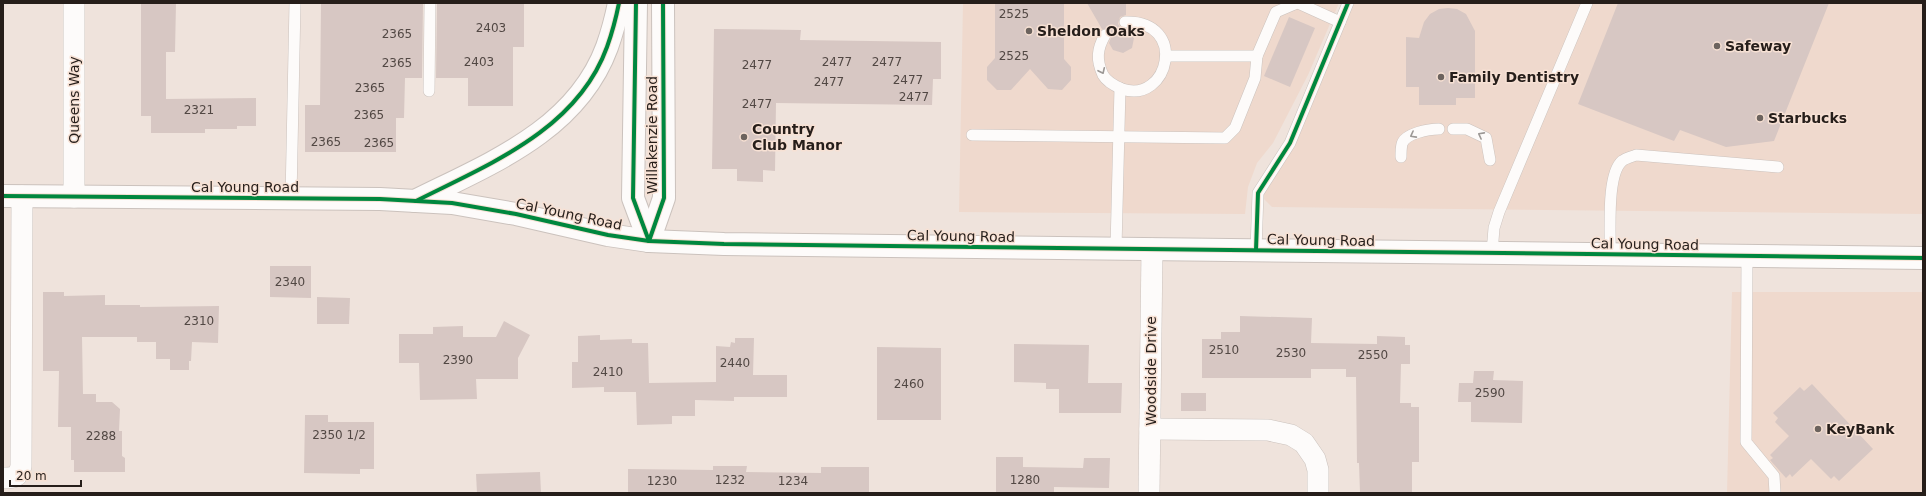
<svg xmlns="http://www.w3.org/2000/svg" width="1926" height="496" font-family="'DejaVu Sans',sans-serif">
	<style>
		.built { fill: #efd9cd }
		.building { fill: #d7c7c3 }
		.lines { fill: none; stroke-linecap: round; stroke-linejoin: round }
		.service-casing { stroke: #cbc2bd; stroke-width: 12 }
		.minor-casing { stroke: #cbc2bd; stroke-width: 22 }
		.tertiary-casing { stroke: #cbc2bd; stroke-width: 24 }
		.secondary-casing { stroke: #cbc2bd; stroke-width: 24 }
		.service { stroke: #fdfbfa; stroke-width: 11 }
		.minor { stroke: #fdfbfa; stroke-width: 21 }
		.tertiary { stroke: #fdfbfa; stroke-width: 22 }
		.secondary { stroke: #fdfbfa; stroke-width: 22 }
		.cycleway-casing { stroke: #f7e1d4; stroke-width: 6 }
		.cycleway { stroke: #00873e; stroke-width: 4 }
		.oneway { stroke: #9c9895 }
		.poi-dot { fill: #6c635e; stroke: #f7e1d4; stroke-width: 1.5 }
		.labels { text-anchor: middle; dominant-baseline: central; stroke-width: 3; stroke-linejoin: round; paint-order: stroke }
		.number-label { font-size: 12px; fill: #524844 }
		.poi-label { font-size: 14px; font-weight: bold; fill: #261e1a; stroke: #f7e1d4; text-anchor: start }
		.street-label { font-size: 14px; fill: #261e1a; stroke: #f7e1d4 }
	</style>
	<rect width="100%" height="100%" fill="#efe3dc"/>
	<g class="built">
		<polygon points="963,3 1339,3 1308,75 1273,143 1257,163 1248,187 1245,214 959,212"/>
		<polygon points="1348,3 1923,3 1923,214 1272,207 1258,193 1290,143"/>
		<polygon points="1732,292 1923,292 1923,493 1727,493"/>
	</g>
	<g class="building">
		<polygon points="141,3 176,3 175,52 166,52 166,99 256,98 256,126 237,126 237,129 205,129 205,133 151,133 151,116 141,116"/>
		<polygon points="321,3 423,3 422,78 405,78 404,118 396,118 396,152 305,152 305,105 320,105"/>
		<polygon points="437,3 524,3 524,47 513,47 513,106 468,106 468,78 436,78"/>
		<polygon points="995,3 1064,3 1064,59 1071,67 1071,80 1062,90 1048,89 1030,69 1011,90 997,90 987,80 987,67 995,58"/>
		<polygon points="1087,3 1126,3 1126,15 1120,17 1118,24 1121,28 1129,30 1134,38 1132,48 1123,53 1113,50 1109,43 1112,35 1111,32 1108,29 1102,29"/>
		<polygon points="1618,3 1829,3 1774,141 1726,147 1680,130 1674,141 1578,104"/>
		<polygon points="1448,8 1457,9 1466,14 1475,31 1475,98 1456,98 1456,105 1419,105 1419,87 1406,87 1406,37 1419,38 1424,22 1430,14 1439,9"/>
		<polygon points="1289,17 1315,28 1290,87 1264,76"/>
		<polygon points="714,29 801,30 800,40 941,42 941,79 933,79 932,105 776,103 775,171 763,170 763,182 737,181 737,169 712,169"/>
		<polygon points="270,266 311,266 311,298 270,297"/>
		<polygon points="43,292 64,292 64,296 105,295 105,305 140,305 140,307 219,306 218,343 192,342 191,361 189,361 189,370 170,370 170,359 156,359 156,342 137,342 137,337 82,337 83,394 96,394 96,402 112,402 120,409 119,431 122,431 122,456 125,458 125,472 74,472 74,460 71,460 71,427 58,427 59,371 43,371"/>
		<polygon points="317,297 350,298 349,324 317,324"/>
		<polygon points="1240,316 1312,318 1311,343 1377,344 1377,336 1405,337 1405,345 1410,345 1410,364 1401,364 1400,403 1411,403 1411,407 1419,407 1419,462 1412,462 1412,493 1360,493 1359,463 1357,463 1356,377 1346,377 1346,369 1311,369 1311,378 1202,378 1202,339 1221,339 1221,332 1240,332"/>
		<polygon points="504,321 530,335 518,358 518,379 476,379 477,399 420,400 419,363 399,363 399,334 433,334 433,327 463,326 463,337 496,337"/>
		<polygon points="600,335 600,340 632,339 632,343 648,343 649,383 716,382 716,346 730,347 731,342 735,343 735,338 754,338 753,375 787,375 787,397 734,397 734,401 695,400 695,416 672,416 672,424 637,425 636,392 604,392 604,387 572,388 572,362 578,362 578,336"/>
		<polygon points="1014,344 1089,345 1088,383 1122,383 1121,413 1059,413 1059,389 1046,389 1046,383 1014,382"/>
		<polygon points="877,347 941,348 941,420 877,420"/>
		<polygon points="1474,371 1494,371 1493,380 1523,381 1522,423 1471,422 1471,402 1458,402 1459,383 1473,383"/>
		<polygon points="1812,384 1873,449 1839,481 1834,476 1831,479 1811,459 1792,477 1790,474 1786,478 1770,460 1773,458 1770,455 1789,436 1775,422 1778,418 1773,413 1800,387 1804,391"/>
		<rect x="1181" y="393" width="25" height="18"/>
		<polygon points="305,415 328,415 328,422 374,422 374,469 360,469 360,474 304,473"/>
		<polygon points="996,457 1023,457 1023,467 1083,468 1084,458 1110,458 1109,488 1054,487 1054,493 996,493"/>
		<polygon points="713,466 747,466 746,472 821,473 821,467 869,467 869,493 628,493 628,469 713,470"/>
		<polygon points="540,472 541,493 477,493 476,474"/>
	</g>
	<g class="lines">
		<g class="service-casing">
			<g id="service">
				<polyline points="1298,3 1340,22"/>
				<path d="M1105,35C1097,49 1096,60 1103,75C1107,82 1115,86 1122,89C1169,105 1189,20 1125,22"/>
				<polyline points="1166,56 1257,56 1276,12 1297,3"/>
				<polyline points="429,91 430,3"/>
				<polyline points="1453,129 1467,129 1486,138 1490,160"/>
				<polyline points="972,135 1225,138 1235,128 1255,78 1257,56"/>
				<path d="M1401,157C1401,153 1401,148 1402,144C1405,133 1430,129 1439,129"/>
				<polyline points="291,198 295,3"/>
				<polyline points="1116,248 1120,88"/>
				<polyline points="1256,250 1258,193 1290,143 1348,3"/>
				<polyline points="1492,253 1494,228 1499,212 1587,3"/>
				<path d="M1610,254C1611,233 1606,175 1622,161C1626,158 1631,157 1636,155L1778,167"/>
				<polyline points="1747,256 1746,442 1774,476 1775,493"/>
			</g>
		</g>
		<g class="minor-casing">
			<g id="minor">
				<polyline points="74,197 74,3"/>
				<polyline points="1150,429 1268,430 1291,435 1304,443 1315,459 1318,470 1318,493"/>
				<path d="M3,478C14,478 19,477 21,466L22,196"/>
				<polyline points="1149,493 1152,249"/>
			</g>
		</g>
		<g class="tertiary-casing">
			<g id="tertiary">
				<polyline points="636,3 633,198 649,241"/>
				<path d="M415,201C489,164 576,131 607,47C612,33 616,18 619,3"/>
				<polyline points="649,241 664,198 663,3"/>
			</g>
		</g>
		<g class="secondary-casing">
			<polyline id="secondary" points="3,196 380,199 452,203 516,214 608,235 649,241 724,244 1923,258"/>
		</g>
		<use href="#service" class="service"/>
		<use href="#minor" class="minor"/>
		<use href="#tertiary" class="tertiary"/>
		<use href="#secondary" class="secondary"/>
		<g class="cycleway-casing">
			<g id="cycleway">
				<polyline points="636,3 633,198 649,241"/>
				<polyline points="3,196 380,199 452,203 516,214 608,235 649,241 724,244 1923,258"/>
				<path d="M416,201C489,164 577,130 607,47C612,33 616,18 619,3"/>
				<polyline points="649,241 664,198 663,3"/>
				<polyline points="1256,250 1258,193 1290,143 1348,3"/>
			</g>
		</g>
		<use href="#cycleway" class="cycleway"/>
	</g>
	<defs><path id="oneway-chevron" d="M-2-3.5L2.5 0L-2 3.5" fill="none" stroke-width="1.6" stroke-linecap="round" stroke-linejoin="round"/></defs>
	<g class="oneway">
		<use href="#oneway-chevron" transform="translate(1102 71) rotate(65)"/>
		<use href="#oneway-chevron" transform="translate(1413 135) rotate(152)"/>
		<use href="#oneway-chevron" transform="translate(1481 135) rotate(-152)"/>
	</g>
	<g class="poi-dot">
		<circle cx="1029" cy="31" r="4"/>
		<circle cx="1717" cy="46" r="4"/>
		<circle cx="1441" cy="77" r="4"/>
		<circle cx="1760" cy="118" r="4"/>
		<circle cx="744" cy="137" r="4"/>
		<circle cx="1818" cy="429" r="4"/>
	</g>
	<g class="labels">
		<g class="number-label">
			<text x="1014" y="14">2525</text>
			<text x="491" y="28">2403</text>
			<text x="397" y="34">2365</text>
			<text x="1014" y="56">2525</text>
			<text x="479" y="62">2403</text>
			<text x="837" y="62">2477</text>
			<text x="887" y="62">2477</text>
			<text x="397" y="63">2365</text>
			<text x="757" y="65">2477</text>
			<text x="908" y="80">2477</text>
			<text x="829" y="82">2477</text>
			<text x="370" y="88">2365</text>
			<text x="914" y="97">2477</text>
			<text x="757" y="104">2477</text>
			<text x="199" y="110">2321</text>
			<text x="369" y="115">2365</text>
			<text x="326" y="142">2365</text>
			<text x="379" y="143">2365</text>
			<text x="290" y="282">2340</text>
			<text x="199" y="321">2310</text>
			<text x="1224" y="350">2510</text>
			<text x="1291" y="353">2530</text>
			<text x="1373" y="355">2550</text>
			<text x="458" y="360">2390</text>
			<text x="735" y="363">2440</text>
			<text x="608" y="372">2410</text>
			<text x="909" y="384">2460</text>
			<text x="1490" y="393">2590</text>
			<text x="339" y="435">2350 1/2</text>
			<text x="101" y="436">2288</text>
			<text x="730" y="480">1232</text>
			<text x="1025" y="480">1280</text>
			<text x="662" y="481">1230</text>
			<text x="793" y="481">1234</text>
		</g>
		<g class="poi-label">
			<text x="1037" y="31">Sheldon Oaks</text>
			<text x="1725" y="46">Safeway</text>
			<text x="1449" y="77">Family Dentistry</text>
			<text x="1768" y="118">Starbucks</text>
			<text x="752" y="129">Country<tspan x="752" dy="16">Club Manor</tspan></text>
			<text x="1826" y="429">KeyBank</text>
		</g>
		<g class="street-label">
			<text transform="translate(74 100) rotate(-90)">Queens Way</text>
			<text transform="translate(652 135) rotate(-90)">Willakenzie Road</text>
			<text x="245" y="187">Cal Young Road</text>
			<text transform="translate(569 214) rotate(12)">Cal Young Road</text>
			<text transform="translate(961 236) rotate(1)">Cal Young Road</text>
			<text transform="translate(1321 240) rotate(1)">Cal Young Road</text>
			<text transform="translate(1645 244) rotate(1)">Cal Young Road</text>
			<text transform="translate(1151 371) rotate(-90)">Woodside Drive</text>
		</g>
	</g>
	<rect width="1926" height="496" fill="none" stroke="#261e1a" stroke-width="8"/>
	<path d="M10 480v6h71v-6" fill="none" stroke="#261e1a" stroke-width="2"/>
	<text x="16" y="480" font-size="12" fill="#261e1a" stroke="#f7e1d4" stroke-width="3" paint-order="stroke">20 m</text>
</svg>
